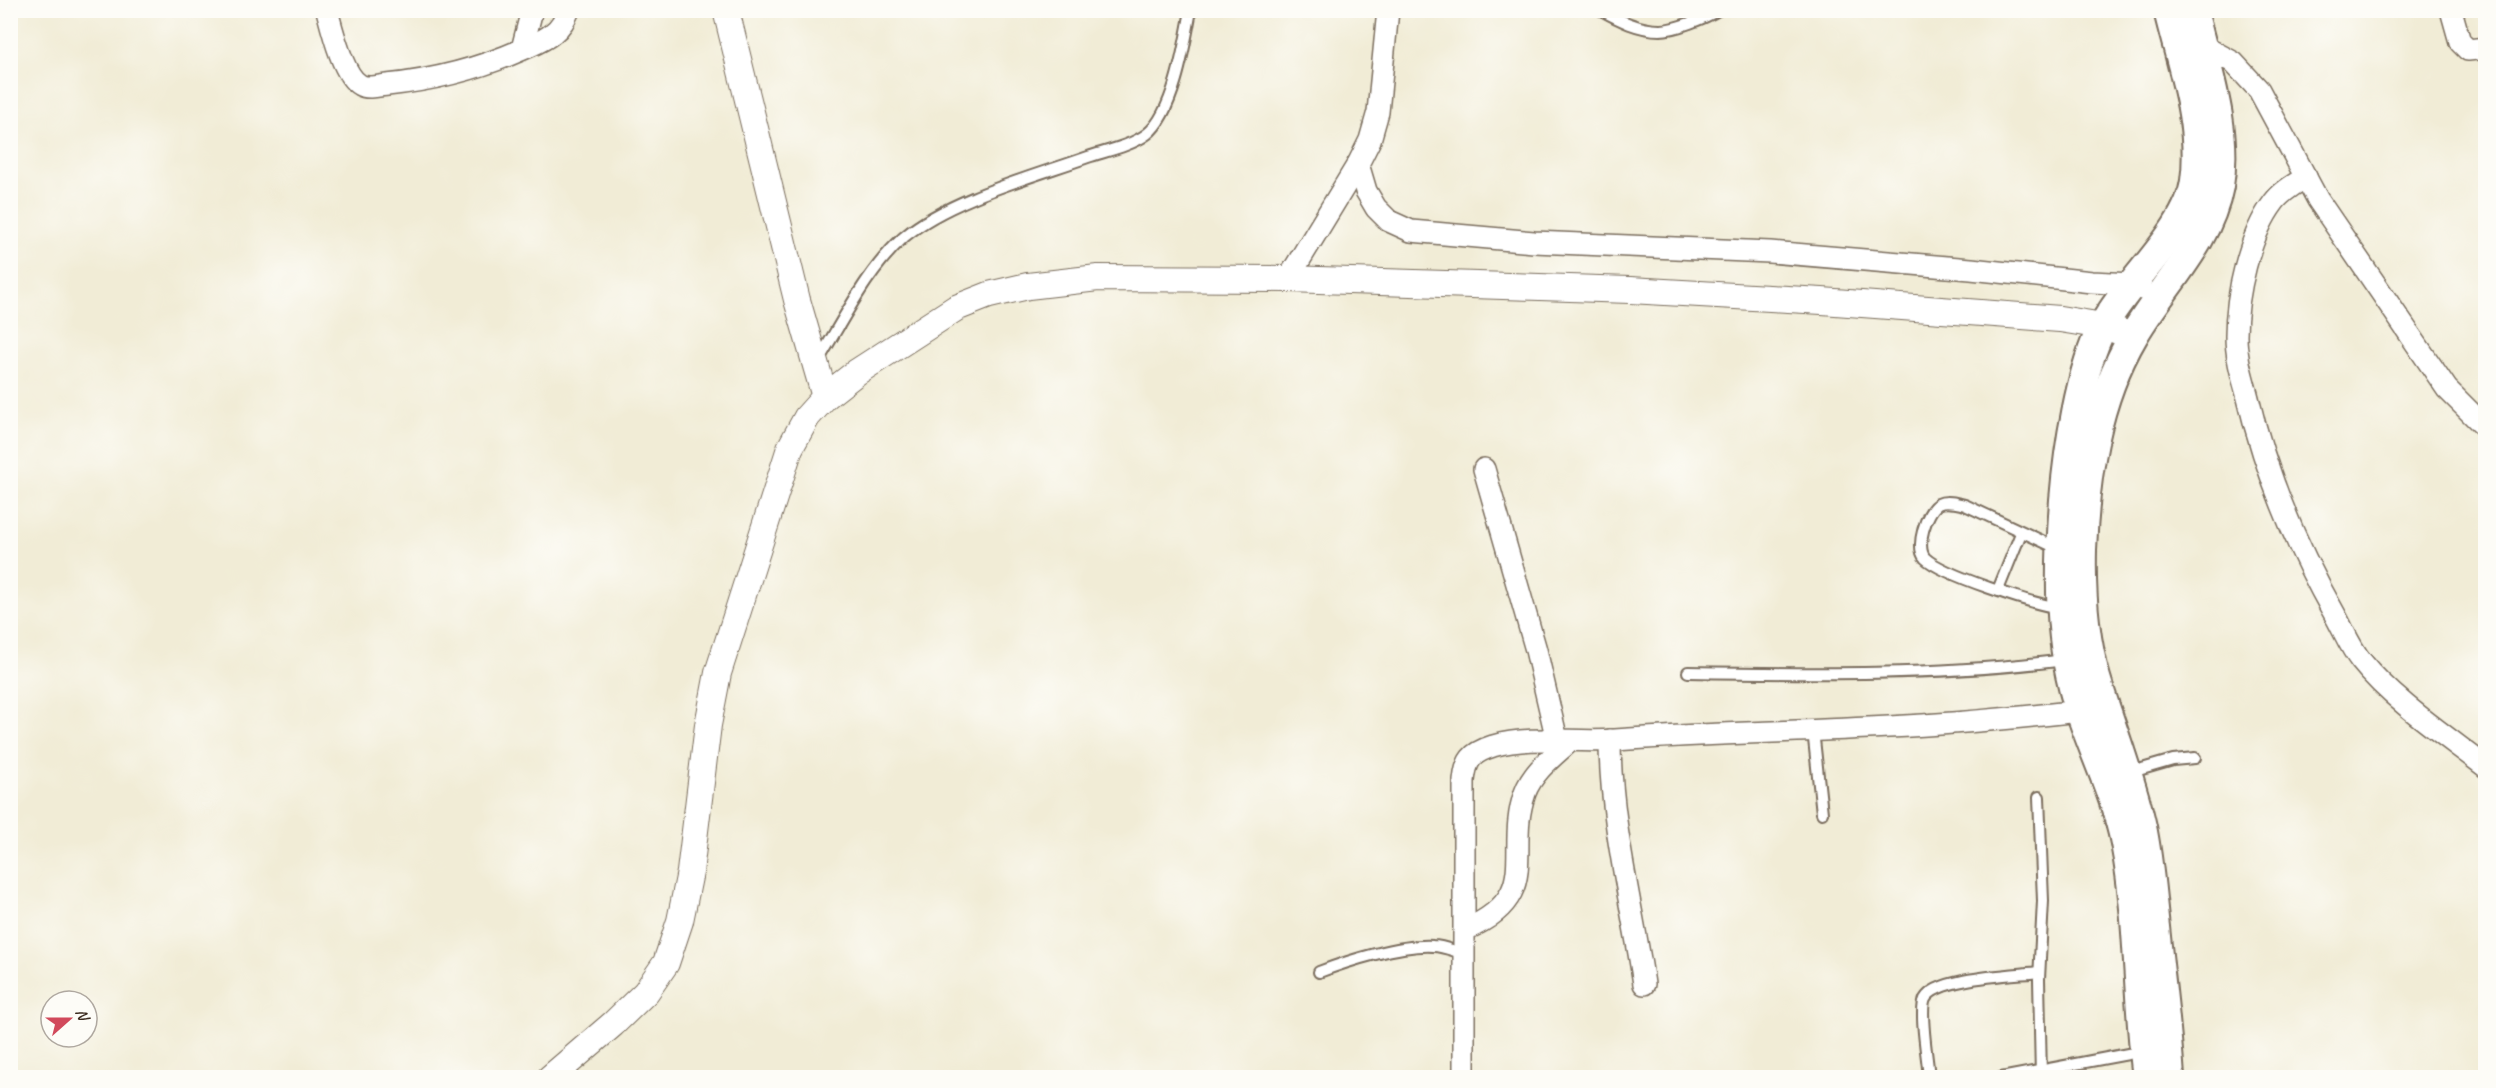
<svg xmlns="http://www.w3.org/2000/svg" width="2496" height="1088" font-family="Caveat,sans-serif">
	<style>
		.lines { fill: none; stroke-linecap: round; stroke-linejoin: round }
		.service-casing { stroke: #7b6e5e; stroke-width: 14 }
		.minor-casing { stroke: #7b6e5e; stroke-width: 24 }
		.tertiary-casing { stroke: #7b6e5e; stroke-width: 28 }
		.secondary-casing { stroke: #7b6e5e; stroke-width: 32 }
		.service { stroke: #fff; stroke-width: 10 }
		.minor { stroke: #fff; stroke-width: 21 }
		.tertiary { stroke: #fff; stroke-width: 26 }
		.secondary { stroke: #fff; stroke-width: 28 }
	</style>
	<rect width="100%" height="100%" fill="#fdfcf7"/>
	<filter id="ink" filterUnits="userSpaceOnUse"><feTurbulence type="fractalNoise" baseFrequency=".0167" numOctaves="2"/><feDisplacementMap in="SourceGraphic" scale="12" xChannelSelector="R" yChannelSelector="G"/><feConvolveMatrix kernelMatrix="1 2 1 2 8 2 1 2 1" color-interpolation-filters="sRGB"/></filter>
	<filter id="wash" filterUnits="userSpaceOnUse"><feTurbulence type="fractalNoise" baseFrequency=".008" numOctaves="4" result="noise"/><feDisplacementMap in="SourceGraphic" scale="24" xChannelSelector="R" yChannelSelector="G"/><feGaussianBlur stdDeviation="1.35" result="paint"/><feColorMatrix in="noise" values="0 0 0 0 0 0 0 0 0 0 0 0 0 0 0 0 0 1.4 0 .05"/><feComposite in="paint" operator="in"/></filter>
	<g filter="url(#wash)">
		<rect width="100%" height="100%" fill="#f1ecd6"/>
	</g>
	<g filter="url(#ink)">
		<g class="lines">
			<g class="service-casing">
				<g id="service">
					<path d="M1601,10C1619,20 1639,30 1660,30C1675,30 1705,18 1718,10"/>
					<path d="M818,361C844,319 867,270 904,237C949,199 1032,177 1088,157C1106,151 1131,146 1147,134C1174,113 1185,43 1191,10"/>
					<path d="M2059,549L1965,505C1957,503 1946,500 1938,504C1926,512 1915,547 1925,558C1943,575 2033,604 2060,608"/>
					<polyline points="1998,590 2021,533"/>
					<path d="M1688,672C1813,674 1940,676 2065,660"/>
					<polyline points="1813,730 1822,813"/>
					<polyline points="2128,773 2173,760 2195,758"/>
					<polyline points="2039,797 2043,901 2039,979 2041,1078"/>
					<path d="M1319,972C1348,961 1401,944 1433,946C1443,946 1454,951 1465,954"/>
					<path d="M1929,1078C1928,1061 1919,1012 1925,999C1936,977 2015,975 2039,972"/>
					<polyline points="2001,1078 2144,1051"/>
				</g>
			</g>
			<g class="minor-casing">
				<g id="minor">
					<path d="M327,10C332,29 343,76 360,85C367,89 379,86 387,85C434,80 478,69 521,50C532,45 544,41 553,33C561,27 565,19 569,10"/>
					<polyline points="2451,10 2460,42 2468,50 2486,48"/>
					<polyline points="2201,45 2233,62 2259,90 2318,200 2447,389 2486,428"/>
					<polyline points="522,49 532,10"/>
					<polyline points="1358,164 1366,191 1376,208 1389,221 1411,231 1534,242 1770,252 1971,269 2092,282 2132,284 2142,289"/>
					<path d="M2306,177C2295,184 2282,191 2274,202C2249,235 2236,295 2236,336C2236,356 2242,376 2247,394C2265,472 2295,544 2334,613C2343,629 2350,647 2361,661C2392,700 2446,736 2486,767"/>
					<polyline points="1288,279 1358,164 1370,140 1378,112 1388,10"/>
					<polyline points="1484,469 1536,650 1557,740"/>
					<path d="M1610,740C1610,822 1632,904 1644,984"/>
					<path d="M1465,930C1545,895 1504,852 1525,793C1533,771 1554,756 1570,741"/>
					<path d="M1464,1078V781C1466,760 1471,753 1493,746C1532,735 1575,743 1615,740C1707,733 1798,732 1889,727C1953,724 2016,718 2080,711"/>
				</g>
			</g>
			<g class="tertiary-casing">
				<g id="tertiary">
					<polyline points="726,10 797,300 825,397"/>
					<polyline points="550,1078 613,1024 646,992 666,963 680,921 690,872 708,725 718,673 790,448 807,417 825,397 857,372 956,308 989,295 1028,286 1098,278 1288,279 1630,290 1822,301 2060,319 2103,326 2133,336"/>
				</g>
			</g>
			<g class="secondary-casing">
				<g id="secondary">
					<path d="M2147,1078C2137,1000 2140,920 2125,843C2116,797 2095,756 2080,711C2057,644 2059,570 2064,500C2068,451 2080,369 2103,326C2126,282 2189,230 2195,181C2203,124 2181,65 2168,10"/>
					<path d="M2170,1078C2167,1027 2160,977 2155,927C2151,894 2149,860 2142,827C2131,776 2111,728 2096,678C2084,637 2081,593 2082,550C2085,476 2095,401 2134,335C2163,285 2208,245 2219,186C2229,128 2206,67 2193,10"/>
				</g>
			</g>
			<use href="#service" class="service"/>
			<use href="#minor" class="minor"/>
			<use href="#tertiary" class="tertiary"/>
			<use href="#secondary" class="secondary"/>
		</g>
	</g>
	<rect width="2496" height="1088" fill="none" stroke="#fdfcf7" stroke-width="36"/>
	<g transform="translate(69 1019) rotate(69)"><circle r="28" fill="#fdfcf7" stroke="#afa8a0" stroke-width="1.5"/>
	<path d="M0-4.5L10 22L0 15L-10 22Z" fill="#d1495b"/>
	<text y="-9" font-size="16" font-weight="bold" text-anchor="middle" fill="#3b2a1e">N</text>
	</g>
</svg>
